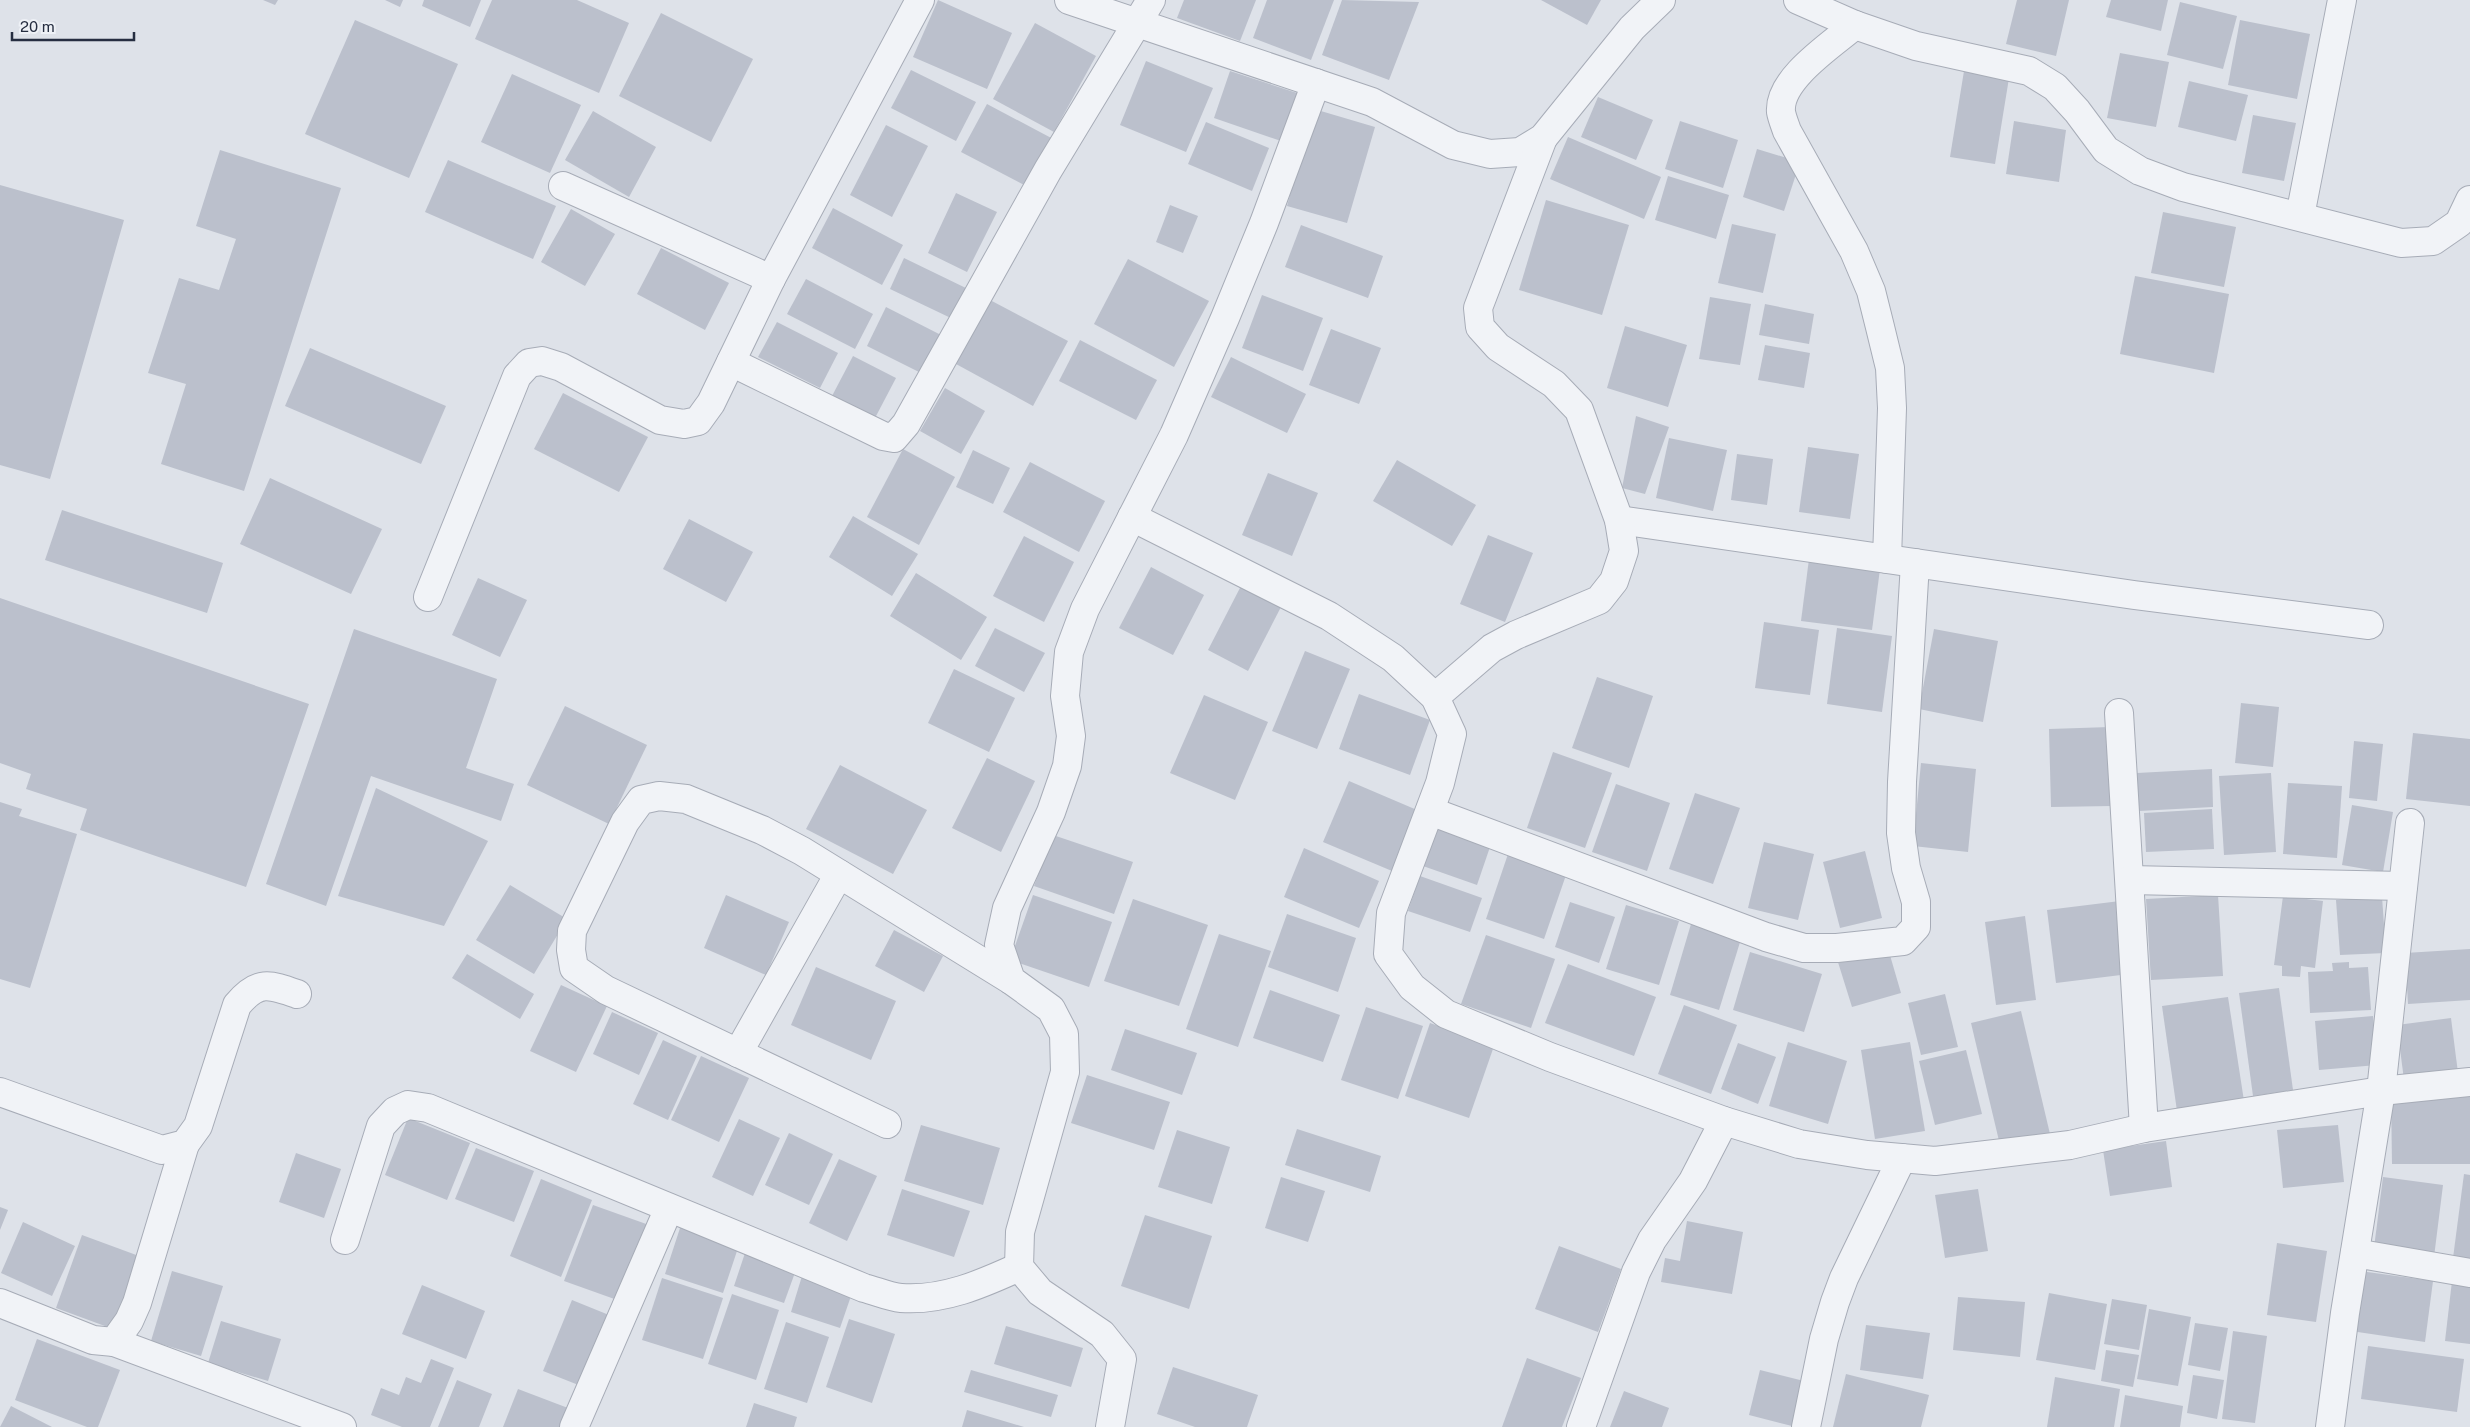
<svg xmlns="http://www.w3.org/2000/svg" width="2470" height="1427" font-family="'Public Sans',sans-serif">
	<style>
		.building { fill: #bbc0cc }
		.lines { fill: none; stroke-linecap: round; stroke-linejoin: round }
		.minor-casing { stroke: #a7acb7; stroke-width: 30 }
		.minor { stroke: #f1f3f7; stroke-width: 28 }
	</style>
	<rect width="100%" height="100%" fill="#dee2e9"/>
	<g class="building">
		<polygon points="263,0 278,0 275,5"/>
		<polygon points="385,0 403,0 400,7"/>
		<polygon points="424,0 481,0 470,27 422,6"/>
		<polygon points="492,0 577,0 629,23 599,93 475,39"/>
		<polygon points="938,0 1012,33 987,89 913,57"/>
		<polygon points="1184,0 1256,0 1240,41 1177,18"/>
		<polygon points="1267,0 1334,0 1311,60 1253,38"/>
		<polygon points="1342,0 1419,2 1389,80 1322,55"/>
		<polygon points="1541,0 1601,0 1587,25"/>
		<polygon points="2017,0 2069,0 2056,56 2006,44"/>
		<polygon points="2111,0 2168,0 2161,31 2106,17"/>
		<polygon points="2180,2 2237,16 2223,69 2167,55"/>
		<polygon points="661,13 753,59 711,142 619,96"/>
		<polygon points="355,20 458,64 409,178 305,134"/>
		<polygon points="2240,20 2310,34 2297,99 2228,85"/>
		<polygon points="1035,23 1096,56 1054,132 993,99"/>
		<polygon points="2120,53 2169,62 2156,127 2107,118"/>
		<polygon points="1146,61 1213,88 1186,152 1120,125"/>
		<polygon points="911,70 976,102 956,141 891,108"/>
		<polygon points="1230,71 1297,93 1281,141 1214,118"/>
		<polygon points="1964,71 2009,78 1995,164 1950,157"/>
		<polygon points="512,74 581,105 550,173 481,142"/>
		<polygon points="2189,81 2248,95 2236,141 2178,127"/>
		<polygon points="1598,97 1653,120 1636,160 1581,137"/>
		<polygon points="987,104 1055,140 1030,188 961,152"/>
		<polygon points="1314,109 1375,127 1347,223 1287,206"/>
		<polygon points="593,111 656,147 629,197 565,160"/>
		<polygon points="2253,115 2296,123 2284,181 2242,173"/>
		<polygon points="1680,121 1738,140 1723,188 1665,169"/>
		<polygon points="2014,121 2066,130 2059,182 2006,174"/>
		<polygon points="1206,122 1269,148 1252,191 1188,164"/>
		<polygon points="886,125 928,146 892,217 850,195"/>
		<polygon points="1568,137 1661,177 1644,219 1550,179"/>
		<polygon points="1757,149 1800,162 1784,211 1743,197"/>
		<polygon points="220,150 341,188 244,491 161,464 186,384 148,373 179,278 219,290 236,239 196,226"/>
		<polygon points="448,160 556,206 533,259 425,212"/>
		<polygon points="1668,176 1729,195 1716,239 1655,220"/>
		<polygon points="0,185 124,220 50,479 0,465"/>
		<polygon points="956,193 997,212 967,272 928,253"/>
		<polygon points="1546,200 1629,225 1602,315 1519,290"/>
		<polygon points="1170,205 1198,216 1183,253 1156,242"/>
		<polygon points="833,208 903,245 882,285 812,248"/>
		<polygon points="571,209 615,234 585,286 541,262"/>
		<polygon points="2163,212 2236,227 2224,287 2151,273"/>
		<polygon points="1732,224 1776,234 1763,293 1718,283"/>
		<polygon points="1301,225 1383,256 1368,298 1285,267"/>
		<polygon points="661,248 729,283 705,330 637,294"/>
		<polygon points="904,258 970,290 955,320 890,289"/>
		<polygon points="1128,259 1209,301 1174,367 1094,324"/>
		<polygon points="2135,276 2229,294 2214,373 2120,354"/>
		<polygon points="806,279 873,314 855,349 787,314"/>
		<polygon points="1262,295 1323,318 1303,371 1242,348"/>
		<polygon points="1710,297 1751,304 1740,365 1699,359"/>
		<polygon points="990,300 1068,341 1033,406 956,364"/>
		<polygon points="1765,304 1814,314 1809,344 1759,335"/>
		<polygon points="886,307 941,335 921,373 867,346"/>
		<polygon points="777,322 838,353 820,388 758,357"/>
		<polygon points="1625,326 1687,345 1668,407 1607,388"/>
		<polygon points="1331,329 1381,348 1359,404 1309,385"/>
		<polygon points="1080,340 1157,380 1136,420 1059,381"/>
		<polygon points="1765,345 1810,353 1804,388 1758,380"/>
		<polygon points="310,348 446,406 421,464 285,406"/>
		<polygon points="853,356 896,378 875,418 832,396"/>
		<polygon points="1231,357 1306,394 1287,433 1211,397"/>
		<polygon points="945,388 985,411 961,454 920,431"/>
		<polygon points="563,393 648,437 619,492 534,449"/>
		<polygon points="1636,416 1669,427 1645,494 1622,488"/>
		<polygon points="1669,438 1727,450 1713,511 1656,498"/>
		<polygon points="1808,447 1859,454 1850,519 1799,512"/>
		<polygon points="903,449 955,477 919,545 867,517"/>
		<polygon points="973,450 1010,468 993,504 956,487"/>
		<polygon points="1737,454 1773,459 1767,505 1731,500"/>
		<polygon points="1397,460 1476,505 1452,546 1373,501"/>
		<polygon points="1030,462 1105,501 1079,552 1003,512"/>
		<polygon points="1268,473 1318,493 1292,556 1242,535"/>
		<polygon points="270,478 382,529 351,594 240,544"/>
		<polygon points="62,510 223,563 207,613 45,560"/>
		<polygon points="853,516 918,554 892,596 829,557"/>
		<polygon points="689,519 753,552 726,602 663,569"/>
		<polygon points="1488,535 1533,553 1505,622 1460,604"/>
		<polygon points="1024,536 1074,562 1044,622 993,596"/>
		<polygon points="1809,559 1880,569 1872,630 1801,621"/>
		<polygon points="1151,567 1204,595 1173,655 1119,628"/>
		<polygon points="916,573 987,617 961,660 890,616"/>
		<polygon points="478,578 527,600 500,657 452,635"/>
		<polygon points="1242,584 1282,605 1248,671 1208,650"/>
		<polygon points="0,598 309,704 246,887 80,830 87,809 26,789 31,774 0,763"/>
		<polygon points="1764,622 1819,630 1810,695 1755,688"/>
		<polygon points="995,628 1045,653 1024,692 975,666"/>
		<polygon points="1837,628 1892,636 1882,712 1827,704"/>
		<polygon points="354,629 497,679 466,768 514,784 501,821 371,776 326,906 266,884"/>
		<polygon points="1934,629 1998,641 1983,722 1919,709"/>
		<polygon points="1305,651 1350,669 1317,749 1272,731"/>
		<polygon points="954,669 1015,698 989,752 928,723"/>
		<polygon points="1597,677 1653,696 1629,768 1572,748"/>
		<polygon points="1359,694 1430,720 1410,775 1339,749"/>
		<polygon points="1204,695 1268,722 1235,800 1170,773"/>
		<polygon points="2241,703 2279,707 2273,767 2235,763"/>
		<polygon points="565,706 647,745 609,824 527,785"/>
		<polygon points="2110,727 2112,806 2051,807 2049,729"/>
		<polygon points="2413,733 2470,739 2470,806 2406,799"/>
		<polygon points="2354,741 2383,744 2377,801 2349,798"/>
		<polygon points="1553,752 1612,773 1585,848 1527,828"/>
		<polygon points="987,758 1035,781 1001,852 952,828"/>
		<polygon points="1921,763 1976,769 1968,852 1913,846"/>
		<polygon points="840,765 927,810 893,874 806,829"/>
		<polygon points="2212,769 2213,807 2139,811 2137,773"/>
		<polygon points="2271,773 2276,852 2224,855 2219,776"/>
		<polygon points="1349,781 1417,810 1392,871 1323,842"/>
		<polygon points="2288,783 2342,786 2337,858 2283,854"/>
		<polygon points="1616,784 1670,803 1647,871 1592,852"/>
		<polygon points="376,788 488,841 444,926 338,896"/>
		<polygon points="1695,793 1740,808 1713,884 1669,869"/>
		<polygon points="0,802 22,809 19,816 77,834 30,988 0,979"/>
		<polygon points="2352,805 2393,812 2383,872 2342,865"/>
		<polygon points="2212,809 2214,849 2146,852 2144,813"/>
		<polygon points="1437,825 1491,844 1477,885 1423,866"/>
		<polygon points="1053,835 1133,862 1114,914 1034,886"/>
		<polygon points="1764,842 1814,854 1798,920 1748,908"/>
		<polygon points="1304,848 1379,881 1359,928 1284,897"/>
		<polygon points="1865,851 1882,918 1840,928 1823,862"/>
		<polygon points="1508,854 1566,875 1544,939 1486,919"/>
		<polygon points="1420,876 1482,898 1470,932 1408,911"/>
		<polygon points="510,885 567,919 534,974 476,940"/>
		<polygon points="726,895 789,922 766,975 704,948"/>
		<polygon points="1033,895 1112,922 1089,987 1010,960"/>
		<polygon points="2218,895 2223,976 2151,980 2146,899"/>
		<polygon points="2283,896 2323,901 2315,968 2301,966 2300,977 2282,976 2282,966 2274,965"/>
		<polygon points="2382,897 2386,953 2340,955 2336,900"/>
		<polygon points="1133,899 1208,925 1179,1006 1104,981"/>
		<polygon points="2120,901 2129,974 2056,983 2047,910"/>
		<polygon points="1570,902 1615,917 1599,963 1555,947"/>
		<polygon points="1626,905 1679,921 1659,985 1606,969"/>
		<polygon points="1287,914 1356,938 1338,992 1268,967"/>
		<polygon points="2025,916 2036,1000 1996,1005 1985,922"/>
		<polygon points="1691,924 1741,939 1719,1010 1670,995"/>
		<polygon points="894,930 943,956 924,992 875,966"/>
		<polygon points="1219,934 1271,951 1238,1047 1186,1029"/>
		<polygon points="1486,935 1555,959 1531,1028 1461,1004"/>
		<polygon points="1887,945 1901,993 1852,1007 1837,959"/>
		<polygon points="2470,949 2470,1000 2408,1004 2405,953"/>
		<polygon points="1750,952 1822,974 1804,1032 1733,1010"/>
		<polygon points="467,954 534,994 520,1019 452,978"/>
		<polygon points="2349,962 2349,968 2368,967 2371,1010 2310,1013 2308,972 2333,971 2332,963"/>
		<polygon points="1568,964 1656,997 1634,1056 1545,1023"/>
		<polygon points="816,967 896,1001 871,1060 791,1025"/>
		<polygon points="561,985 607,1006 576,1072 530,1051"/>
		<polygon points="2279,988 2293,1090 2253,1096 2239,993"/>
		<polygon points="1270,990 1340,1015 1323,1062 1253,1038"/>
		<polygon points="1945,994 1958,1047 1921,1055 1908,1003"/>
		<polygon points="2228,997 2244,1101 2177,1111 2162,1006"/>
		<polygon points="1684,1005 1737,1025 1711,1094 1658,1074"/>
		<polygon points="1366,1007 1423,1026 1398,1099 1341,1080"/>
		<polygon points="2021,1011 2050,1134 2000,1145 1971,1023"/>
		<polygon points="612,1012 658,1033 639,1075 593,1054"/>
		<polygon points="2373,1016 2377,1065 2319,1070 2315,1021"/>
		<polygon points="2451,1018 2458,1073 2404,1080 2397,1025"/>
		<polygon points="1430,1023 1494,1046 1469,1118 1405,1096"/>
		<polygon points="1125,1029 1197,1053 1182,1095 1111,1070"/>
		<polygon points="663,1040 697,1056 668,1120 633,1104"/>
		<polygon points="1788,1042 1847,1061 1828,1124 1769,1106"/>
		<polygon points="1910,1042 1925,1131 1875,1139 1861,1050"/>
		<polygon points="1738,1043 1776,1057 1758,1104 1721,1089"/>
		<polygon points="1966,1050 1982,1114 1935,1125 1919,1061"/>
		<polygon points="701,1056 749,1078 719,1142 671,1120"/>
		<polygon points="1087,1075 1170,1102 1154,1150 1071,1123"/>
		<polygon points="2391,1095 2470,1095 2470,1164 2392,1164"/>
		<polygon points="408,1118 470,1143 447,1200 385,1175"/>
		<polygon points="739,1119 780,1138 753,1196 712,1177"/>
		<polygon points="921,1125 1000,1148 983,1205 904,1181"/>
		<polygon points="2338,1125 2344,1182 2283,1188 2277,1130"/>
		<polygon points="1297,1129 1381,1156 1370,1192 1285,1165"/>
		<polygon points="1177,1130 1230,1147 1212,1204 1158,1187"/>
		<polygon points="789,1133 833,1154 809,1205 765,1185"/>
		<polygon points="2166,1141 2172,1187 2110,1196 2103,1150"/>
		<polygon points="476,1148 534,1171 514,1222 455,1199"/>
		<polygon points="296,1153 341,1169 324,1218 279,1202"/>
		<polygon points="839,1159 877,1176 847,1241 809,1223"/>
		<polygon points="2464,1174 2470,1175 2470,1261 2453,1258"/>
		<polygon points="1281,1177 1325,1191 1308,1242 1265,1228"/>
		<polygon points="2383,1177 2443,1185 2434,1257 2374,1248"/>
		<polygon points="541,1179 592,1200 561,1277 510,1256"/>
		<polygon points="902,1189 970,1211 954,1257 887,1235"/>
		<polygon points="1978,1189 1988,1251 1945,1258 1935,1195"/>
		<polygon points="593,1205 649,1225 620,1301 564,1281"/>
		<polygon points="0,1207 8,1210 0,1230"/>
		<polygon points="1145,1215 1212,1236 1189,1309 1121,1286"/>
		<polygon points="1687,1221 1743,1232 1732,1294 1661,1282 1665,1258 1680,1261"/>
		<polygon points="23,1222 75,1246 52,1296 1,1273"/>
		<polygon points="682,1222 740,1242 723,1293 665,1274"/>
		<polygon points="82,1235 139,1256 113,1329 56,1308"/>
		<polygon points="2277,1243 2327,1251 2316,1322 2267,1315"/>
		<polygon points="1559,1246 1621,1269 1598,1332 1535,1309"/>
		<polygon points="746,1250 797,1267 784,1303 734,1286"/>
		<polygon points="172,1271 223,1286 201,1356 151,1341"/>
		<polygon points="2360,1271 2433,1281 2425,1342 2351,1331"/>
		<polygon points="802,1276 852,1293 840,1328 791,1312"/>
		<polygon points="662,1278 723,1298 703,1359 642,1340"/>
		<polygon points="2452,1281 2470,1283 2470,1344 2445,1341"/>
		<polygon points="422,1285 485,1311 466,1359 402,1334"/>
		<polygon points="2049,1293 2107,1304 2095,1370 2036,1360"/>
		<polygon points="732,1294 779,1310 756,1380 708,1364"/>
		<polygon points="1958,1297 2025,1302 2020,1357 1953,1350"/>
		<polygon points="2112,1299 2147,1305 2139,1350 2104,1344"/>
		<polygon points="572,1300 609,1315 581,1386 543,1371"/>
		<polygon points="2149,1309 2191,1317 2178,1386 2137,1379"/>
		<polygon points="849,1319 895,1334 872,1403 826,1387"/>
		<polygon points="221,1321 281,1339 268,1381 208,1363"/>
		<polygon points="786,1322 829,1337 807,1403 764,1389"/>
		<polygon points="2195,1323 2228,1328 2220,1371 2188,1365"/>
		<polygon points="1866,1325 1930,1333 1923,1379 1860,1370"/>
		<polygon points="1006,1326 1083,1348 1071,1387 994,1364"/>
		<polygon points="2233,1331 2267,1336 2255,1423 2222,1419"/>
		<polygon points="37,1339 120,1370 98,1427 87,1427 15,1400"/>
		<polygon points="2368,1346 2464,1359 2457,1412 2361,1399"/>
		<polygon points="2106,1350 2139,1355 2133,1387 2101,1381"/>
		<polygon points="1527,1358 1581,1378 1562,1427 1502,1427"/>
		<polygon points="431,1359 454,1368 430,1427 402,1427 371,1415 381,1388 399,1395 406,1377 421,1383"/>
		<polygon points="1173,1367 1258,1395 1247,1427 1195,1427 1157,1414"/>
		<polygon points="971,1370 1058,1395 1051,1417 964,1392"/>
		<polygon points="1760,1370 1804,1381 1792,1426 1749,1415"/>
		<polygon points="1846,1374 1929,1395 1921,1427 1833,1427"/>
		<polygon points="2193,1375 2224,1380 2217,1419 2187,1413"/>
		<polygon points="2055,1377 2120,1389 2114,1427 2047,1427"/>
		<polygon points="457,1380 492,1394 479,1427 438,1427"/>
		<polygon points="518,1389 568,1408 561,1427 503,1427"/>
		<polygon points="1624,1391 1669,1408 1662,1427 1610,1427"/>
		<polygon points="2125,1395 2183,1406 2180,1427 2120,1427"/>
		<polygon points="754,1403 797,1417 794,1427 746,1427"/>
		<polygon points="11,1406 52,1427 0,1427"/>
		<polygon points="967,1410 1024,1427 962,1427"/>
	</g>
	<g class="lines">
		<g class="minor-casing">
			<g id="minor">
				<polyline points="1069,0 1372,102 1453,145 1490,154 1520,152 1543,138 1632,28 1661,0"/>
				<polyline points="1798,0 1855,25 1916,46 2029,71 2055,87 2077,111 2106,150 2140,171 2183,187 2401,243 2433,241 2459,223 2470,200"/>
				<path d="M1855,25C1833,44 1778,79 1781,112C1782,118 1785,125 1787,131L1854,251L1871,291L1880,327L1890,368L1892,408L1887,559"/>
				<polyline points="563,186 771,279 920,0"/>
				<polyline points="2300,216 2342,0"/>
				<polyline points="731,362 883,436 894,438 906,424 1048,170 1151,0"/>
				<polyline points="1132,517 1329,616 1393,658 1435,697 1452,734 1440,783 1391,913 1388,954 1412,987 1446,1014 1550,1057 1724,1121 1799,1144 1867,1155 1935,1161 2070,1145 2144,1128 2381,1091 2470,1082"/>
				<polyline points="1619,520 2134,595 2369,625"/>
				<polyline points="428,597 517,376 529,363 542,361 561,367 660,420 684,424 698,421 711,403 771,279"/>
				<polyline points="1435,697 1492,648 1516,635 1599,600 1614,581 1624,551 1619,520 1579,410 1554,384 1498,347 1480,327 1478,308 1543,138"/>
				<polyline points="2119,713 2144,1128"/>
				<polyline points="1430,811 1766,937 1804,948 1837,948 1903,941 1916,927 1916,902 1906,868 1901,833 1902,782 1915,563"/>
				<polyline points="2130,880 2403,886"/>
				<polyline points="738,1053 839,874"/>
				<path d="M0,1092L162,1150L185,1144L198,1126L237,1005C258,980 269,984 297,994"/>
				<polyline points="887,1124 606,990 574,968 571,950 572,931 625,822 641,800 659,796 686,799 762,830 802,851 1011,980"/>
				<path d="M345,1240L381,1126L395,1111L408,1105L428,1108L864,1288C876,1291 889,1297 901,1298C943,1301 982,1284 1019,1267"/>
				<polyline points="2355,1253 2470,1273"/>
				<polyline points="0,1303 93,1340 114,1342 129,1321 137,1303 185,1144"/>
				<polyline points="114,1342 342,1427"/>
				<polyline points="574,1427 669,1208"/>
				<polyline points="1110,1427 1122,1359 1102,1334 1040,1292 1019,1267 1020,1232 1065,1072 1064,1034 1051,1009 1011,980 999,945 1007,908 1051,812 1067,766 1071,736 1065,696 1069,652 1085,609 1174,435 1225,318 1264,223 1316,83"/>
				<polyline points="1581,1427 1636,1272 1652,1240 1693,1181 1724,1121"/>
				<polyline points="1806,1427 1824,1339 1835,1302 1844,1278 1902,1158"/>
				<polyline points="2330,1427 2345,1313 2381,1091 2410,823"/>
			</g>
		</g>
		<use href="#minor" class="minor"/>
	</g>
	<path d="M12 32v8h122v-8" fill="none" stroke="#262e41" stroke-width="2.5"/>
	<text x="20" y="32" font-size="15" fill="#262e41" stroke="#eef1f6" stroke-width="4" paint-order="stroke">20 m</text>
</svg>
